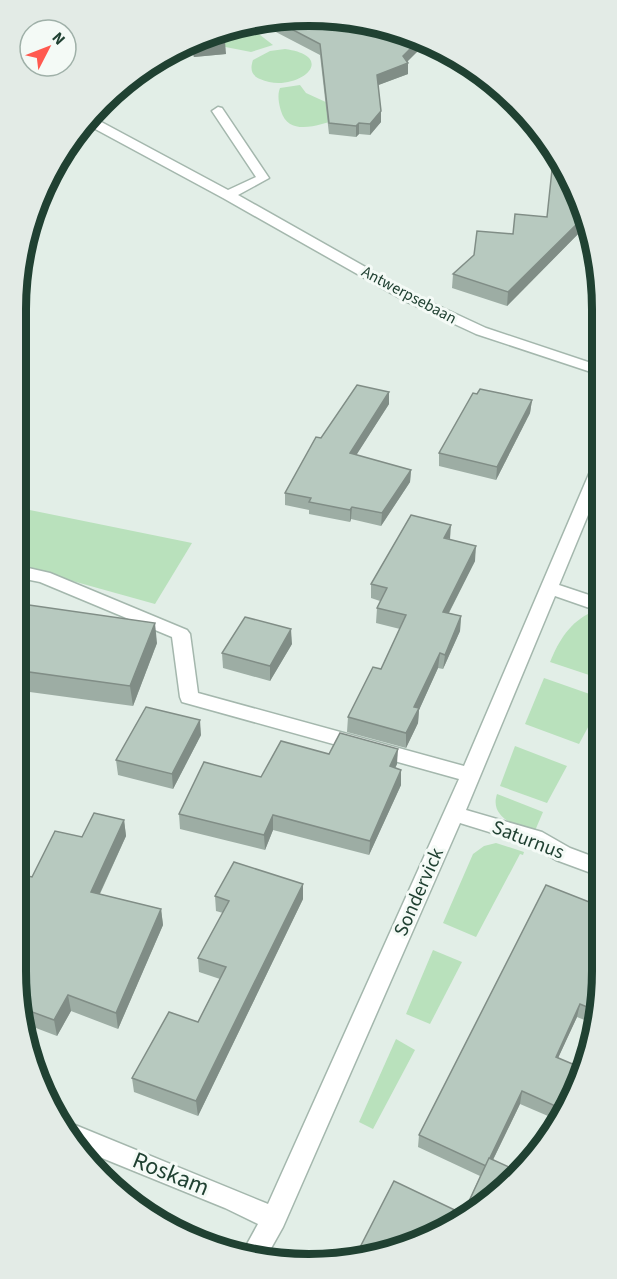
<svg xmlns="http://www.w3.org/2000/svg" width="617" height="1279" font-family="'Source Sans 3',sans-serif">
	<style>
		.green { fill: #b9e1bc }
		.lines { fill: none; stroke-linecap: round; stroke-linejoin: round }
		.minor-casing { stroke: #a4b7ad; stroke-width: 3 }
		.minor { fill: #fff; fill-rule: evenodd }
		.wall { fill: #9dada4 }
		.shaded-wall { fill: #808d86 }
		.building { fill: #b7c9bf; stroke: #808d86; stroke-width: 1.5 }
		.labels { text-anchor: middle; dominant-baseline: central; stroke-width: 6; stroke-linejoin: round; paint-order: stroke }
		.far-street-label { font-size: 16px; fill: #204132; stroke: #f4faf6 }
		.street-label { font-size: 20px; fill: #204132; stroke: #f4faf6 }
		.near-street-label { font-size: 24px; fill: #204132; stroke: #f4faf6 }
		.rim { fill: none; stroke: #204132; stroke-width: 8 }
	</style>
	<rect width="100%" height="100%" fill="#e2eee7"/>
	<g class="green">
		<polygon points="250,27 273,45 251,52 200,42 197,37"/>
		<path d="M285,49C342,57 295,95 260,79C251,75 250,69 253,60L270,51Z"/>
		<path d="M300,85L306,93L341,109L339,119C321,124 289,138 281,111C279,104 277,95 280,88Z"/>
		<polygon points="15,507 192,543 155,604 15,565"/>
		<path d="M592,612L601,614V679L550,662C559,640 570,622 592,612Z"/>
		<polygon points="544,678 601,698 601,703 579,744 525,724"/>
		<polygon points="515,746 567,766 547,803 500,786"/>
		<path d="M497,794L543,812L534,833C517,826 489,818 497,794Z"/>
		<polygon points="496,843 524,852 523,855 520,854 476,937 443,923 473,854 484,846"/>
		<polygon points="433,950 462,962 430,1024 406,1014"/>
		<polygon points="396,1039 415,1050 373,1129 359,1122"/>
	</g>
	<g class="lines">
		<g class="minor-casing">
			<g id="minor">
				<polygon points="218,107 222,108 269,178 238,195 415,295 486,328 600,366 600,375 476,334 405,301 223,198 86,124 92,117 228,190 256,177 212,111"/>
				<polygon points="600,462 600,486 559,585 601,599 601,612 555,596 466,810 542,832 570,848 602,860 602,877 556,860 528,844 460,823 283,1227 265,1259 251,1258 241,1255 258,1224 225,1208 75,1147 62,1124 67,1122 75,1125 268,1204 459,779 182,702 180,697 172,637 40,582 15,577 15,565 50,573 187,630 190,634 198,693 464,766 592,467"/>
			</g>
		</g>
		<use href="#minor" class="minor"/>
	</g>
	<g class="wall">
		<polygon points="286,20 377,37 426,43 407,61 408,74 378,85 381,111 381,122 370,135 359,134 356,137 329,134 320,55 274,31 274,22"/>
		<polygon points="196,37 226,54 194,57 186,48 186,44"/>
		<polygon points="580,196 585,218 584,228 507,306 452,288 453,274 513,234 547,217"/>
		<polygon points="389,392 389,404 356,455 411,470 410,482 381,526 351,519 350,522 309,514 309,510 285,505 285,493 321,438"/>
		<polygon points="532,400 530,413 496,480 439,466 439,453"/>
		<polygon points="450,540 475,561 449,613 461,616 460,631 443,669 438,668 419,710 418,723 406,748 347,732 348,717 381,669 400,629 376,623 377,608 380,601 371,598 371,584"/>
		<polygon points="15,603 157,643 133,706 15,690"/>
		<polygon points="292,644 270,681 223,668 222,653"/>
		<polygon points="201,735 173,789 118,775 116,760"/>
		<polygon points="397,764 395,768 401,785 369,855 273,830 265,850 180,829 179,814 261,777"/>
		<polygon points="601,778 601,807 593,804 595,790"/>
		<polygon points="124,820 126,836 100,894 161,909 163,925 118,1029 71,1011 57,1036 28,1025 26,1018 23,1016 15,970 15,873 32,877 82,837"/>
		<polygon points="215,896 303,899 198,1116 134,1092 132,1078 198,1022 220,979 199,972 198,958 223,913 216,911"/>
		<polygon points="602,971 592,1023 577,1017 558,1058 580,1083 555,1119 520,1104 493,1160 463,1214 480,1176 418,1147 419,1135"/>
	</g>
	<g class="shaded-wall">
		<polygon points="421,38 426,40 426,43 404,65 408,63 408,74 376,86 377,75 403,56"/>
		<polygon points="225,41 226,54 194,57 194,44"/>
		<polygon points="381,111 381,122 370,135 370,124"/>
		<polygon points="359,123 359,134 356,137 356,126"/>
		<polygon points="585,216 584,228 507,306 508,292"/>
		<polygon points="389,392 389,404 350,465 350,453"/>
		<polygon points="532,400 530,413 496,480 497,467"/>
		<polygon points="411,470 410,482 381,526 382,513"/>
		<polygon points="352,507 351,519 350,522 350,510"/>
		<polygon points="451,525 450,539 444,538"/>
		<polygon points="476,546 475,561 442,626 443,612"/>
		<polygon points="21,561 24,581 15,601 15,574"/>
		<polygon points="461,616 460,631 443,669 445,655"/>
		<polygon points="155,623 157,643 133,706 130,686"/>
		<polygon points="291,629 292,644 270,681 270,666"/>
		<polygon points="440,653 438,668 419,710 418,723 406,748 406,733 414,707"/>
		<polygon points="200,720 201,735 173,789 172,774"/>
		<polygon points="398,749 397,764 389,781 390,766"/>
		<polygon points="401,770 401,785 369,855 370,841"/>
		<polygon points="273,815 273,830 265,850 264,835"/>
		<polygon points="124,820 126,836 93,908 91,892"/>
		<polygon points="303,884 303,899 198,1116 196,1101"/>
		<polygon points="161,909 163,925 118,1029 116,1013"/>
		<polygon points="68,995 71,1011 57,1036 54,1020"/>
		<polygon points="580,1004 577,1017 553,1069 556,1057"/>
		<polygon points="522,1091 520,1104 484,1178 486,1166"/>
	</g>
	<g class="building">
		<polygon points="321,17 370,27 377,37 384,30 421,38 403,56 408,63 377,75 381,111 370,124 359,123 356,126 329,123 320,44 276,21 286,20"/>
		<polygon points="219,33 225,41 194,44 191,41 196,37"/>
		<polygon points="554,151 580,196 585,216 508,292 453,274 474,255 477,231 513,234 515,214 547,217"/>
		<polygon points="357,385 389,392 350,453 411,470 382,513 352,507 350,510 309,502 311,498 285,493 316,437 321,438"/>
		<polygon points="480,389 532,400 497,467 439,453 473,393 477,394"/>
		<polygon points="411,515 451,525 444,538 476,546 443,612 461,616 445,655 440,653 414,707 419,708 406,733 348,717 373,667 381,669 406,615 377,608 387,588 371,584"/>
		<polygon points="15,560 21,561 15,574"/>
		<polygon points="15,603 155,623 130,686 15,670"/>
		<polygon points="245,617 291,629 270,666 222,653"/>
		<polygon points="146,707 200,720 172,774 116,760"/>
		<polygon points="340,733 398,749 390,766 401,770 370,841 273,815 264,835 179,814 204,762 261,777 281,741 329,754"/>
		<polygon points="601,778 601,792 595,790"/>
		<polygon points="94,813 124,820 91,892 161,909 116,1013 68,995 54,1020 24,1009 28,1004 20,1001 15,970 15,925 18,920 15,919 15,873 32,877 55,831 82,837"/>
		<polygon points="234,862 303,884 196,1101 132,1078 169,1012 198,1022 226,967 198,958 229,901 215,896"/>
		<polygon points="546,885 602,907 602,971 594,1010 580,1004 556,1057 582,1068 580,1083 562,1109 522,1091 486,1166 419,1135"/>
		<polygon points="489,1158 520,1172 516,1178 439,1234 354,1259 394,1181 463,1214"/>
	</g>
	<g class="labels">
		<g class="far-street-label">
			<text transform="translate(409 295) rotate(28)">Antwerpsebaan</text>
		</g>
		<g class="street-label">
			<text transform="translate(528 840) rotate(21)">Saturnus</text>
			<text transform="translate(419 892) rotate(-66)">Sondervick</text>
		</g>
		<g class="near-street-label">
			<text transform="translate(171 1174) rotate(22)">Roskam</text>
		</g>
	</g>
	<path d="M0 0H617V1279H0ZM309 26H309A283 283 0 0 1 592 309V971A283 283 0 0 1 309 1254H309A283 283 0 0 1 26 971V309A283 283 0 0 1 309 26Z" fill="#e3ebe6" fill-rule="evenodd"/>
	<path class="rim" d="M309 26H309A283 283 0 0 1 592 309V971A283 283 0 0 1 309 1254H309A283 283 0 0 1 26 971V309A283 283 0 0 1 309 26Z"/>
	<g transform="translate(48 48) rotate(48)"><circle r="28" fill="#f4faf6" stroke="#9fb0a8" stroke-width="1.5"/>
	<path d="M0-4.5L10 22L0 15L-10 22Z" fill="#ff594f"/>
	<text y="-9" font-size="16" font-weight="bold" text-anchor="middle" fill="#204132">N</text>
	</g>
</svg>
